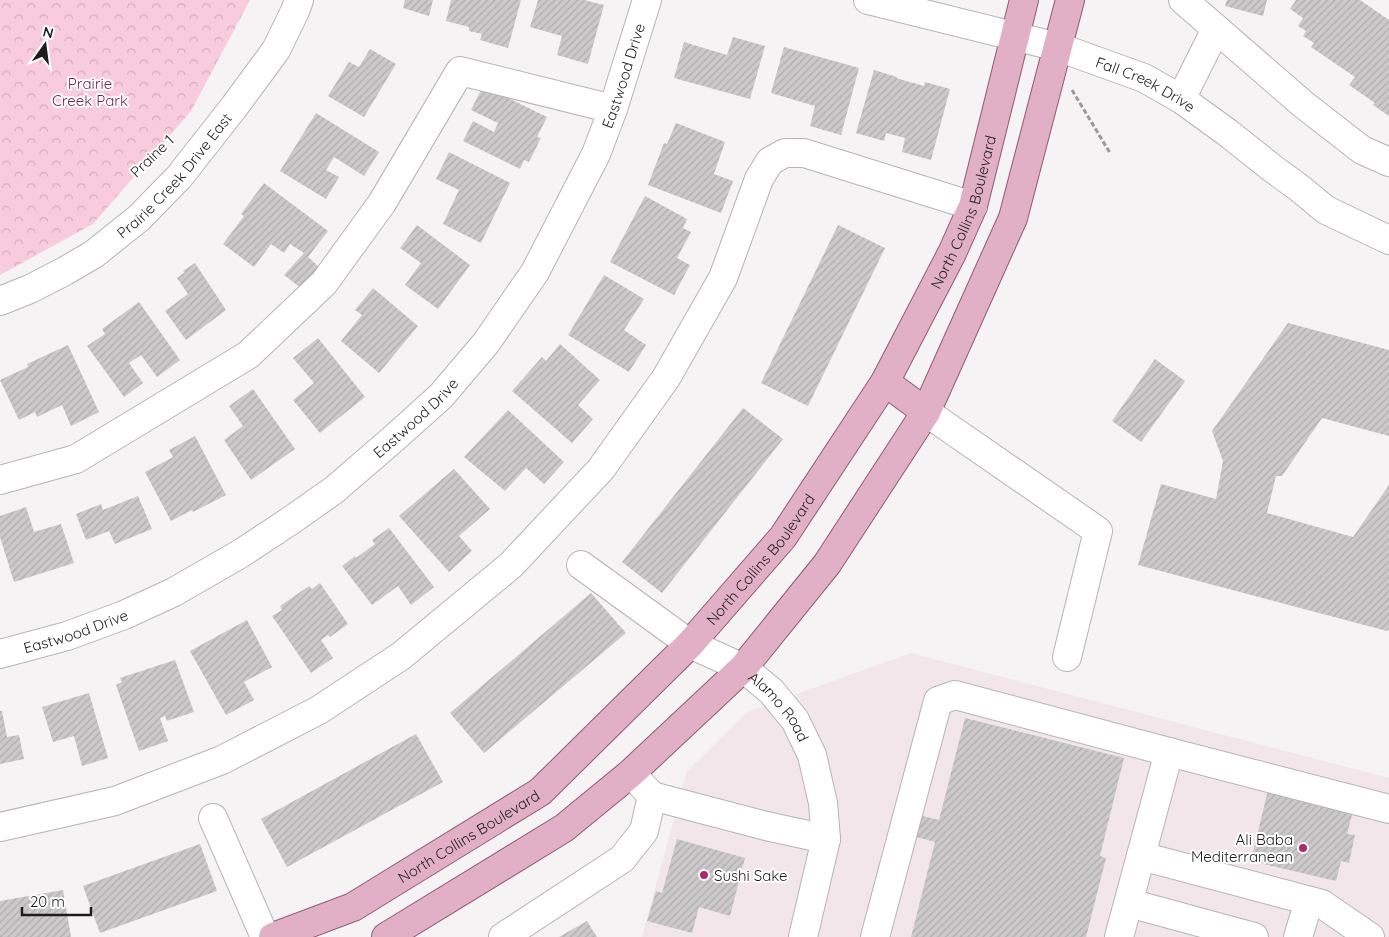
<svg xmlns="http://www.w3.org/2000/svg" width="1389" height="937" font-family="Quicksand,sans-serif">
	<style>
		.built { fill: #f2e6ea }
		.park { fill: url(#park-crowns) }
		.building { fill: url(#building-hatch) }
		.lines { fill: none; stroke-linecap: round; stroke-linejoin: round }
		.minor-casing { stroke: #b6b3b4; stroke-width: 30 }
		.major-casing { stroke: #915a72; stroke-width: 30 }
		.path { stroke: #9b999a; stroke-width: 3; stroke-dasharray: 5 2.5; stroke-linecap: butt }
		.minor { stroke: #fff; stroke-width: 28 }
		.major { stroke: #e2b0c6; stroke-width: 28 }
		.poi-dot { fill: #ae2970; stroke: #fff; stroke-width: 2 }
		.labels { text-anchor: middle; dominant-baseline: central; stroke-width: 4; stroke-linejoin: round; paint-order: stroke }
		.street-label { font-size: 15px; fill: #1d1c1c; stroke: #fff }
		.park-label { font-size: 15px; fill: #7d2151; stroke: #fff }
		.poi-label { font-size: 15px; fill: #1d1c1c; stroke: #fff; text-anchor: end }
	</style>
	<defs>
		<pattern id="park-crowns" width="20" height="18" patternUnits="userSpaceOnUse" patternTransform="scale(1.25)"><rect width="20" height="18" fill="#f8cbdd"/><path d="M2 6a3 3 0 1 1 6 0M12 15a3 3 0 1 1 6 0" fill="none" stroke="#d4aebd"/></pattern>
		<pattern id="building-hatch" width="6" height="6" patternUnits="userSpaceOnUse" patternTransform="scale(1.25)"><rect width="6" height="6" fill="#ccc9ca"/><path d="M-1 1l2-2M0 6l6-6M5 7l2-2" fill="none" stroke="#afacad"/></pattern>
	</defs>
	<rect width="100%" height="100%" fill="#f6f3f4"/>
	<polygon class="built" points="911,653 1389,778 1389,937 642,937 687,771 747,712"/>
	<polygon class="park" points="0,0 250,0 191,111 93,224 0,275"/>
	<g class="building">
		<polygon points="405,0 433,0 429,16 403,8"/>
		<polygon points="451,0 521,0 508,48 480,40 482,34 469,31 469,27 446,21"/>
		<polygon points="538,0 584,0 604,5 588,64 557,55 562,36 530,27"/>
		<polygon points="1227,0 1267,0 1263,16 1225,6"/>
		<polygon points="1296,0 1360,0 1389,20 1389,116 1373,105 1375,103 1349,85 1355,77 1311,47 1314,43 1303,36 1306,31 1298,26 1303,18 1290,9"/>
		<polygon points="733,37 765,46 750,99 674,78 684,42 727,55"/>
		<polygon points="784,47 859,68 841,135 810,126 815,106 771,93"/>
		<polygon points="370,49 396,64 364,117 328,96 349,62 359,67"/>
		<polygon points="874,70 897,77 896,78 924,86 925,82 950,89 931,160 902,152 905,138 886,133 884,141 856,133"/>
		<polygon points="483,86 547,117 537,137 541,138 529,162 524,160 520,169 463,141 473,121 494,132 498,123 471,110"/>
		<polygon points="316,113 379,152 364,176 334,157 326,170 339,177 326,199 280,171"/>
		<polygon points="676,123 725,142 714,174 733,181 721,213 648,185 664,143 667,144"/>
		<polygon points="449,152 510,183 481,243 443,224 459,190 436,179"/>
		<polygon points="264,183 328,231 308,257 319,267 302,289 284,275 304,253 290,244 284,253 271,244 254,267 223,244 244,216 241,214"/>
		<polygon points="645,196 687,219 683,228 691,232 677,258 690,265 674,295 610,262"/>
		<polygon points="417,225 470,265 438,309 405,285 421,263 400,248"/>
		<polygon points="838,225 885,248 808,406 761,383"/>
		<polygon points="195,263 226,310 186,340 165,311 188,294 177,278 185,272 183,271"/>
		<polygon points="604,275 644,299 624,330 646,345 629,372 568,335"/>
		<polygon points="373,288 418,326 379,373 341,341 362,315 355,310"/>
		<polygon points="139,302 180,360 157,377 141,355 129,363 143,383 124,397 87,346 105,334 102,329"/>
		<polygon points="1288,323 1389,350 1389,436 1322,418 1282,476 1276,476 1267,513 1353,537 1389,485 1389,629 1387,631 1138,565 1161,484 1216,499 1223,461 1212,431"/>
		<polygon points="318,338 365,397 320,433 293,400 314,383 293,358"/>
		<polygon points="560,344 600,380 578,405 593,419 572,443 512,391 542,357 546,361"/>
		<polygon points="68,345 99,412 71,426 62,405 37,417 35,412 19,420 0,380 28,367 27,364"/>
		<polygon points="1155,359 1185,381 1141,442 1112,421"/>
		<polygon points="253,389 295,449 251,480 224,440 243,426 229,406"/>
		<polygon points="743,408 783,439 662,593 622,562"/>
		<polygon points="508,410 564,462 544,484 526,468 505,491 464,457"/>
		<polygon points="195,436 226,495 193,512 192,510 171,521 145,472 173,457 169,450"/>
		<polygon points="454,469 490,509 459,536 472,551 449,572 399,516"/>
		<polygon points="138,496 152,529 115,544 109,531 86,540 76,514 101,504 103,510"/>
		<polygon points="26,507 34,532 61,524 74,563 14,582 0,537 0,516"/>
		<polygon points="389,528 434,587 411,605 398,586 372,605 342,566 355,556 356,558 375,544 372,540"/>
		<polygon points="320,583 348,624 330,637 328,635 321,640 333,658 311,673 272,616 282,610 280,606 309,586 312,589"/>
		<polygon points="591,593 626,633 484,753 450,713"/>
		<polygon points="247,620 272,667 244,682 254,700 226,715 190,651"/>
		<polygon points="175,660 194,712 167,721 165,716 160,718 168,741 139,751 116,685 122,682 120,678"/>
		<polygon points="89,693 108,758 82,766 74,736 53,742 42,707"/>
		<polygon points="0,711 2,711 7,737 19,735 24,759 0,764"/>
		<polygon points="965,718 1124,758 1100,856 1106,858 1086,937 911,937 935,842 909,835 915,814 939,820"/>
		<polygon points="416,734 443,782 287,867 261,819"/>
		<polygon points="1268,790 1353,811 1347,834 1355,835 1349,863 1341,861 1336,881 1251,861"/>
		<polygon points="677,839 745,858 730,916 699,907 692,933 647,921 656,891 662,893"/>
		<polygon points="200,844 217,891 100,933 83,886"/>
		<polygon points="63,890 71,937 0,937 0,901"/>
		<polygon points="587,921 597,937 559,937"/>
	</g>
	<g class="lines">
		<g class="minor-casing">
			<g id="minor">
				<path id="s1" d="M868,0L1058,47L1144,78L1181,99L1228,133L1272,168L1298,187L1326,210L1389,240"/>
				<polyline points="1183,0 1304,105 1362,150 1389,162"/>
				<polyline points="1181,99 1216,29"/>
				<path id="s2" d="M0,301L30,289L65,271L94,254L139,218L179,177L234,107L276,50L295,11L299,0"/>
				<polyline points="926,412 1098,531 1067,657"/>
				<polyline points="0,480 76,459 248,355 324,283 382,203 460,71 613,109"/>
				<path id="s3" d="M581,565L690,644L743,668L771,691L795,720L812,755L823,803L826,839L803,937"/>
				<path id="s4" d="M0,654L67,636L124,615L174,592L240,554L290,521L334,490L392,440L441,396L486,343L535,272L596,154L613,109L647,0"/>
				<polyline points="652,796 766,826 826,839"/>
				<polyline points="213,818 265,937"/>
				<polyline points="0,827 115,801 222,760 319,710 401,656 511,565 601,469 666,378 723,278 759,179 770,161 785,153 804,153 973,206"/>
				<polyline points="1141,856 1322,904 1370,937"/>
				<polyline points="1129,903 1254,937"/>
				<polyline points="503,937 622,859 644,831 652,796 631,773"/>
				<polyline points="875,937 938,701 955,695 1169,752"/>
				<polyline points="1119,937 1169,752 1389,809"/>
				<polyline points="1298,937 1309,901"/>
			</g>
		</g>
		<g class="major-casing">
			<g id="major">
				<polyline points="885,382 926,412"/>
				<path id="s5" d="M273,937L353,907L540,792L690,644L783,537L885,382L952,253L973,206L1024,0"/>
				<polyline points="386,937 564,828 631,773 743,668 827,564 926,412 1013,218 1070,0"/>
			</g>
		</g>
		<polyline class="path" points="1072,90 1110,153"/>
		<use href="#minor" class="minor"/>
		<use href="#major" class="major"/>
	</g>
	<g class="poi-dot">
		<circle cx="1303" cy="848" r="5"/>
		<circle cx="704" cy="875" r="5"/>
	</g>
	<g class="labels">
		<g class="street-label">
			<text stroke="none"><textPath href="#s4" startOffset="889">Eastwood Drive</textPath></text>
			<text stroke="none"><textPath href="#s1" startOffset="291">Fall Creek Drive</textPath></text>
			<text transform="translate(152 156) rotate(-44)">Praine 1</text>
			<text stroke="none"><textPath href="#s2" startOffset="218">Prairie Creek Drive East</textPath></text>
			<text stroke="none"><textPath href="#s5" startOffset="1031">North Collins Boulevard</textPath></text>
			<text stroke="none"><textPath href="#s4" startOffset="484">Eastwood Drive</textPath></text>
			<text stroke="none"><textPath href="#s5" startOffset="626">North Collins Boulevard</textPath></text>
			<text stroke="none"><textPath href="#s4" startOffset="79">Eastwood Drive</textPath></text>
			<text stroke="none"><textPath href="#s3" startOffset="246">Alamo Road</textPath></text>
			<text stroke="none"><textPath href="#s5" startOffset="221">North Collins Boulevard</textPath></text>
		</g>
		<g class="park-label">
			<text x="90" y="83">Prairie<tspan x="90" dy="17">Creek Park</tspan></text>
		</g>
		<g class="poi-label">
			<text x="1293" y="839">Ali Baba<tspan x="1293" dy="17">Mediterranean</tspan></text>
			<text x="714" y="875" text-anchor="start">Sushi Sake</text>
		</g>
	</g>
	<g transform="translate(45 45) rotate(14)" stroke="#ffffff" stroke-width="4" paint-order="stroke">
	<path d="M0-4L9 19L0 12L-9 19Z" fill="#1d1c1c"/>
	<text y="-8" font-size="14" font-weight="bold" text-anchor="middle" fill="#1d1c1c">N</text>
	</g>
	<path d="M22 907v8h69v-8" fill="none" stroke="#1d1c1c" stroke-width="2.5"/>
	<text x="30" y="907" font-size="15" fill="#1d1c1c" stroke="#ffffff" stroke-width="4" paint-order="stroke">20 m</text>
</svg>
